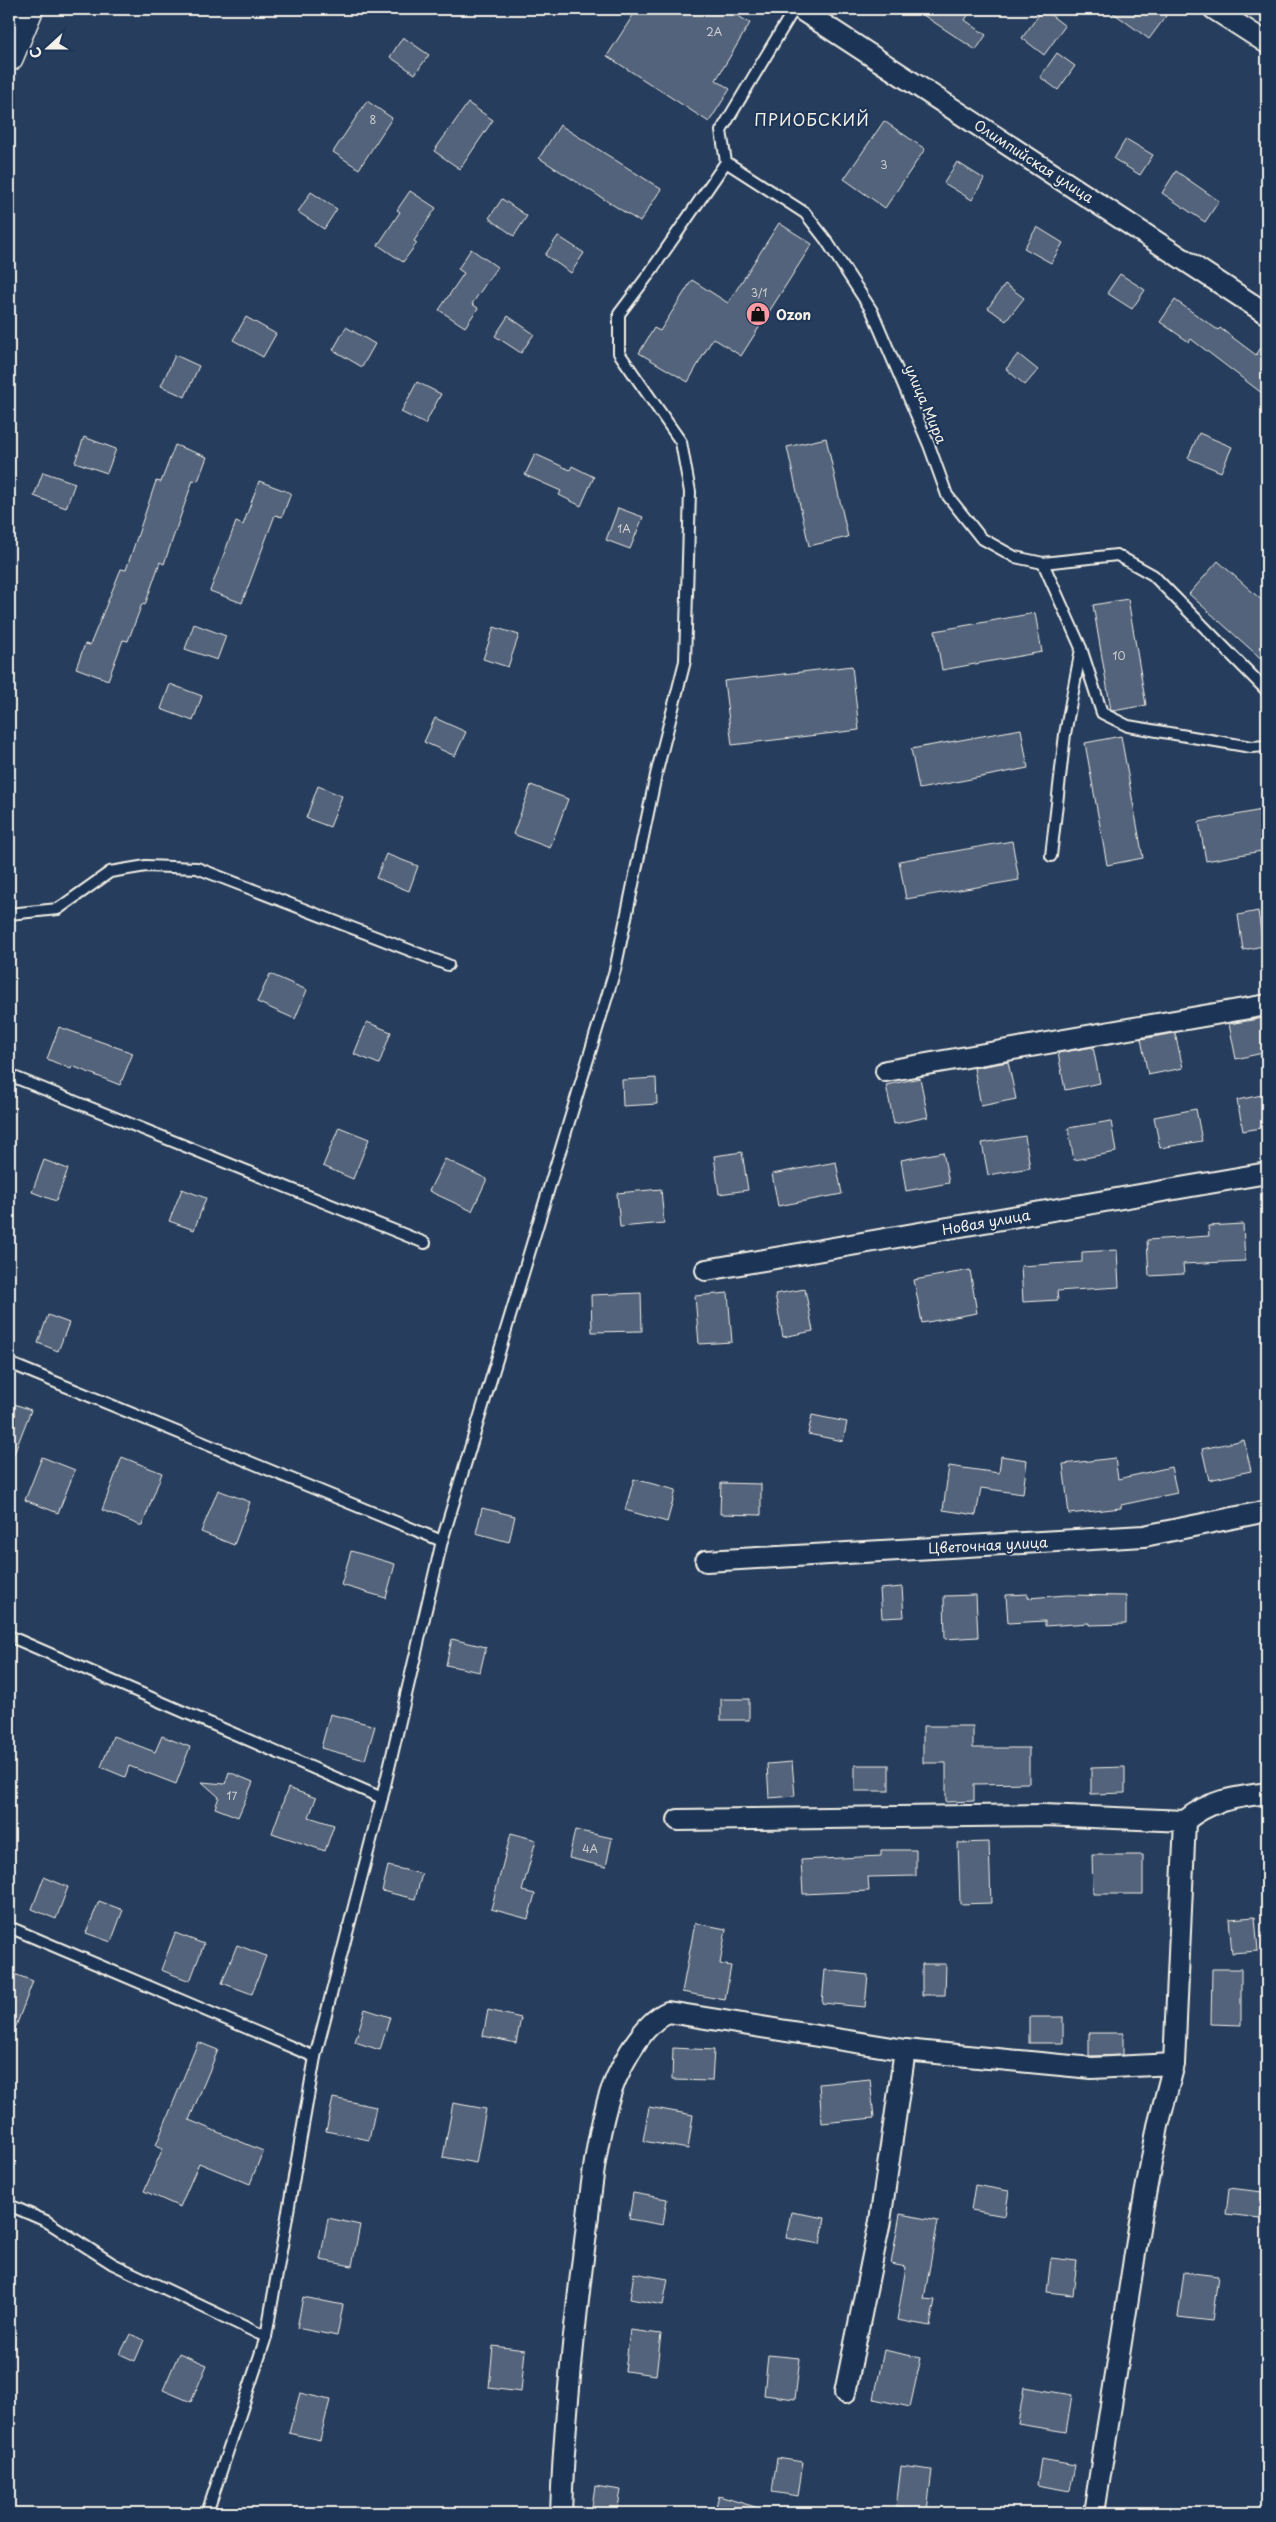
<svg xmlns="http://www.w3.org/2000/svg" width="1276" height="2522" font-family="'Playpen Sans',sans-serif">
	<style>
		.building { fill: #52647b; stroke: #f4f1e8 }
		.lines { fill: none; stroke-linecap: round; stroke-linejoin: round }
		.service-casing { stroke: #f4f1e8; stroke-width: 14 }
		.minor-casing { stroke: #f4f1e8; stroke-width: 24 }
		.primary-casing { stroke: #f4f1e8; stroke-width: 31 }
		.service { stroke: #1d3557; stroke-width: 10 }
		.minor { stroke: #1d3557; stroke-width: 20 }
		.primary { stroke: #1d3557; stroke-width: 28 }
		.labels { text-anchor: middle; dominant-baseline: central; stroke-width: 4; stroke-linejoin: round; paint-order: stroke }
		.number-label { font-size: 11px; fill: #cccecd }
		.street-label { font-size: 14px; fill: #f4f1e8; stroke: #1d3557 }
		.poi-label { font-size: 14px; font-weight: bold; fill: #f4f1e8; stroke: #1d3557; text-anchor: start }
		.quarter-label { font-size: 16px; letter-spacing: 1px; fill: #f4f1e8; stroke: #1d3557 }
	</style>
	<rect width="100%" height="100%" fill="#263d5d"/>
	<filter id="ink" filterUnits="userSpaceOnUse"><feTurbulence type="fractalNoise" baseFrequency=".02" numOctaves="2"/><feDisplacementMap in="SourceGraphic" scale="10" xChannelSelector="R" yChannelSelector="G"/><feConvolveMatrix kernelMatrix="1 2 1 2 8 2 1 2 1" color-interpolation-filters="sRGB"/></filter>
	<g filter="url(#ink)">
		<g class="building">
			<polygon points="637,9 726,9 750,23 716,80 730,89 709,122 607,56"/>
			<polygon points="914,9 972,9 965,20 986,35 976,50"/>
			<polygon points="1043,9 1065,26 1044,55 1022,38"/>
			<polygon points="1108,9 1157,9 1166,16 1149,39"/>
			<polygon points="403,37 429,55 415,74 390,57"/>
			<polygon points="1057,53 1075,66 1058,90 1040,77"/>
			<polygon points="367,101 392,118 359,169 333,152"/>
			<polygon points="468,103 493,120 460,169 434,151"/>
			<polygon points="884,121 925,149 885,208 844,179"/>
			<polygon points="560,125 661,189 640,222 539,158"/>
			<polygon points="1126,139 1153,155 1140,175 1114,159"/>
			<polygon points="957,162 984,179 972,200 944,183"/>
			<polygon points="1176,171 1219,201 1205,222 1162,193"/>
			<polygon points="410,191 436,208 414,241 417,243 403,262 378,245 400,212 397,210"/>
			<polygon points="311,192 337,209 324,229 298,212"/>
			<polygon points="502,199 527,216 514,236 489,218"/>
			<polygon points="779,223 812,244 741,356 713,338 688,382 639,353 654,328 660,331 692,280 728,303"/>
			<polygon points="1037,227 1063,243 1051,263 1024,248"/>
			<polygon points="558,236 584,253 571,273 545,255"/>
			<polygon points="471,249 497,267 472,304 478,308 465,327 439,310 464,273 458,269"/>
			<polygon points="1120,274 1145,290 1132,309 1107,293"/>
			<polygon points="1005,284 1024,298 1006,321 988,308"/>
			<polygon points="1175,300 1218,330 1220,328 1256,355 1267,339 1267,397 1191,339 1189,342 1160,322"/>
			<polygon points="508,316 534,334 521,353 495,336"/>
			<polygon points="246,317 276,334 263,357 233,340"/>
			<polygon points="346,327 375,344 362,367 333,350"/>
			<polygon points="1018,354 1038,370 1025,385 1006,369"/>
			<polygon points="175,355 199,366 185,397 161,386"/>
			<polygon points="417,382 441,394 425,424 401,412"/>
			<polygon points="1199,433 1232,447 1221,472 1188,458"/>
			<polygon points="84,437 116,449 107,473 75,462"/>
			<polygon points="826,438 848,537 809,546 787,447"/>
			<polygon points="175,445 207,457 198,481 193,480 164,564 160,562 145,605 142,604 128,641 123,640 108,680 76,668 85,644 90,645 121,569 126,570 156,481 161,482"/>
			<polygon points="535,454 570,470 572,466 594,477 581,506 559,495 561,491 525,475"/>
			<polygon points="43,472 75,483 66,508 34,496"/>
			<polygon points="259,481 291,493 282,517 275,515 242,603 210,591 236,522 243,525"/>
			<polygon points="618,508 643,517 630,549 606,540"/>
			<polygon points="1218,561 1267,605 1267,664 1189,594"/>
			<polygon points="1128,599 1146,705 1113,711 1111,710 1093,605"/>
			<polygon points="1035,613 1042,652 942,670 935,631"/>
			<polygon points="194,624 226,636 217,660 185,649"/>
			<polygon points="494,627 519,635 508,667 483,659"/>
			<polygon points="852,666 859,730 732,745 724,681"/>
			<polygon points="170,684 202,696 193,721 161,709"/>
			<polygon points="435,718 466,732 455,756 424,742"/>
			<polygon points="1021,729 1028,768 919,789 911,749"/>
			<polygon points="1121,736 1143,858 1107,865 1085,743"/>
			<polygon points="531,785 568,799 550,848 513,834"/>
			<polygon points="318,786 342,796 330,827 306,818"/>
			<polygon points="1267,809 1267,850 1206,861 1199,822"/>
			<polygon points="1012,841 1019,880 906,899 899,861"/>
			<polygon points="386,854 418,866 409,891 376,878"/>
			<polygon points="1258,911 1263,946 1243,950 1238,915"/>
			<polygon points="270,974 307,990 295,1019 257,1002"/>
			<polygon points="1264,1018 1267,1052 1236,1059 1229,1024"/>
			<polygon points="367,1022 391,1032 379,1064 354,1054"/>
			<polygon points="59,1027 133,1053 120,1085 72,1066 71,1069 47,1059"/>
			<polygon points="1175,1033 1183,1068 1148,1075 1141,1039"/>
			<polygon points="1093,1047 1100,1083 1065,1090 1058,1053"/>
			<polygon points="1008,1062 1016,1099 981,1106 974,1068"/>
			<polygon points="656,1078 657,1104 623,1106 622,1080"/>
			<polygon points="920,1078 928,1117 894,1124 886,1085"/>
			<polygon points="1267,1094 1267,1127 1243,1131 1237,1100"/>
			<polygon points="1196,1109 1202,1141 1160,1148 1154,1117"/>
			<polygon points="1111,1121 1116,1152 1074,1160 1068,1128"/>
			<polygon points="339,1127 369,1139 353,1179 323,1166"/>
			<polygon points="1025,1136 1030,1168 988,1175 982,1143"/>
			<polygon points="742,1152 748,1190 719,1194 714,1156"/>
			<polygon points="943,1152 949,1183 906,1191 901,1160"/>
			<polygon points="445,1159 487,1179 472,1211 429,1191"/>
			<polygon points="44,1160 68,1169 56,1201 32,1192"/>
			<polygon points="836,1162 842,1194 778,1206 772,1174"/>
			<polygon points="182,1189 206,1198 194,1230 169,1221"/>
			<polygon points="661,1189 664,1223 620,1227 617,1193"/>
			<polygon points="1243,1224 1245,1261 1183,1264 1184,1274 1149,1276 1147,1240 1209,1236 1208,1226"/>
			<polygon points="1117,1250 1119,1287 1057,1291 1058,1300 1023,1302 1021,1266 1082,1262 1082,1252"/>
			<polygon points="970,1270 977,1313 922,1323 914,1280"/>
			<polygon points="805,1289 813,1331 783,1337 775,1294"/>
			<polygon points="641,1293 642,1331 592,1332 591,1295"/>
			<polygon points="728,1293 732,1342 699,1344 695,1296"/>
			<polygon points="48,1315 69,1323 58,1351 38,1343"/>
			<polygon points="9,1402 31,1410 10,1464 9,1463"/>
			<polygon points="812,1415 847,1422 843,1441 808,1434"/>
			<polygon points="1244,1440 1251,1471 1209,1480 1202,1449"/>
			<polygon points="1001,1456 1027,1460 1023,1494 981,1488 976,1515 943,1510 949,1466 999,1473"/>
			<polygon points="42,1457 75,1470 58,1513 25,1500"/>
			<polygon points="122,1457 162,1473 142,1526 102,1510"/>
			<polygon points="1115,1458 1118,1479 1171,1467 1177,1493 1121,1505 1121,1508 1069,1514 1063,1464"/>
			<polygon points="634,1479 676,1490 667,1522 625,1510"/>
			<polygon points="721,1483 761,1484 761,1515 720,1514"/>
			<polygon points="218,1490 250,1502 234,1545 201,1532"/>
			<polygon points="482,1508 515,1516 509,1542 476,1533"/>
			<polygon points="351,1551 395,1564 386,1598 341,1585"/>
			<polygon points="902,1587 904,1617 882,1618 880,1589"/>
			<polygon points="1028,1594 1028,1598 1066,1595 1126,1596 1126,1624 1089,1625 1089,1623 1045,1626 1045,1621 1008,1623 1006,1595"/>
			<polygon points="976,1595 978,1637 945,1639 944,1596"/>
			<polygon points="452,1639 486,1647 480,1672 446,1665"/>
			<rect x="721" y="1699" width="28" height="21"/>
			<polygon points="330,1714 375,1726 365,1760 321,1748"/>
			<polygon points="923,1726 973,1726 973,1748 1029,1748 1029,1783 974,1784 974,1801 946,1802 946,1763 923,1763"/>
			<polygon points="113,1736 155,1752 162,1736 190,1747 176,1784 129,1766 125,1777 101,1767"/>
			<polygon points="792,1762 795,1796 769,1798 767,1764"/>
			<rect x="855" y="1765" width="34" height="26"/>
			<polygon points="1125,1767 1125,1793 1091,1794 1091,1768"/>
			<polygon points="229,1772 253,1782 238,1817 215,1808 219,1797 202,1782 225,1784"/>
			<polygon points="288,1788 316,1798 309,1817 334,1825 325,1851 272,1833"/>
			<polygon points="575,1830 612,1838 606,1867 569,1858"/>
			<polygon points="511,1833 536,1840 522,1891 535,1894 528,1919 491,1909"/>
			<polygon points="989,1842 991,1903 960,1904 958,1843"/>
			<polygon points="881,1850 916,1850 916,1876 868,1877 869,1891 803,1894 801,1860 881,1856"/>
			<polygon points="1092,1855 1143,1855 1143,1894 1093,1894"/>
			<polygon points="388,1866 422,1874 415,1899 382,1891"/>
			<polygon points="44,1877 68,1887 56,1919 32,1909"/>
			<polygon points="99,1901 123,1910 111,1942 86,1933"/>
			<polygon points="1255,1917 1258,1951 1232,1953 1229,1919"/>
			<polygon points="695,1923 726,1929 720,1964 731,1966 725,2000 682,1992"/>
			<polygon points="175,1933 204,1944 190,1981 161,1970"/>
			<polygon points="237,1945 266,1956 252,1994 222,1983"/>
			<polygon points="922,1964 946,1964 945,1995 922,1995"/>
			<polygon points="1212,1969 1241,1969 1241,2025 1211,2024"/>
			<polygon points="825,1970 868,1975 865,2007 822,2003"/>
			<polygon points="9,1972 33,1981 10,2042 9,2042"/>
			<polygon points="365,2009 390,2017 380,2050 355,2042"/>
			<polygon points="488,2010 521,2018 516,2043 483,2036"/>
			<rect x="1029" y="2017" width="34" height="26"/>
			<polygon points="1089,2033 1123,2033 1123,2055 1089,2056"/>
			<polygon points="198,2042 218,2050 189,2120 263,2151 250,2184 199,2163 180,2207 144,2191 163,2148 156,2145"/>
			<polygon points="673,2048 714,2050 712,2081 672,2080"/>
			<polygon points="870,2079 874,2118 822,2123 819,2084"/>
			<polygon points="333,2098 376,2107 369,2140 326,2131"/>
			<polygon points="453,2103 486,2109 476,2163 443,2157"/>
			<polygon points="649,2107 693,2115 688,2149 643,2141"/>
			<polygon points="975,2185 1009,2191 1005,2216 971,2210"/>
			<polygon points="1229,2188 1263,2192 1260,2218 1226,2214"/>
			<polygon points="633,2193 667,2199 663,2225 629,2219"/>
			<polygon points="791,2212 825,2218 820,2244 786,2238"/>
			<polygon points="900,2214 938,2221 924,2299 935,2300 930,2326 897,2320 906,2267 891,2264"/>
			<polygon points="328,2218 360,2225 352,2266 320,2260"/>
			<polygon points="1051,2258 1077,2261 1073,2295 1047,2292"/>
			<polygon points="1184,2272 1218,2276 1212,2321 1178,2317"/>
			<polygon points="634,2273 668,2279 663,2305 630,2299"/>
			<polygon points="303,2297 343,2305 337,2336 297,2328"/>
			<polygon points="630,2330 661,2334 656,2375 625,2371"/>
			<polygon points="130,2334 144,2340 135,2361 120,2354"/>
			<polygon points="493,2346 525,2350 521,2392 489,2388"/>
			<polygon points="884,2350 921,2358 910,2407 874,2399"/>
			<polygon points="179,2353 207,2365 191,2402 163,2390"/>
			<polygon points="768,2355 800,2358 795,2399 764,2395"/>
			<polygon points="1024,2387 1072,2395 1066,2432 1018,2424"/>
			<polygon points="300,2393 330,2400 320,2440 289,2433"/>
			<polygon points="777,2458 803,2462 798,2496 772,2492"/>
			<polygon points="1041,2459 1075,2465 1070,2491 1037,2485"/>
			<polygon points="901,2466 932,2470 927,2511 896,2507"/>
			<polygon points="595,2486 621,2490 617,2513 591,2513"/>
			<polygon points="719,2496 762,2509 761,2513 714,2513"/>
		</g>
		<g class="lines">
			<g class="service-casing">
				<g id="service">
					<polyline points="794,9 721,131 726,162 805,213 826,240 872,311 929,445 947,495 981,538 1015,557 1043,563 1117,555 1153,575 1267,691"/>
					<polyline points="1043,563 1081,648 1102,713 1128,726 1251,747 1267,746"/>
					<polyline points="1051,856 1065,734 1081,649"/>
					<polyline points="9,914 58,909 110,872 146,866 197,868 448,965"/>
					<polyline points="9,1075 425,1243"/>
					<polyline points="9,1363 442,1541"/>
					<polyline points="9,1636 382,1798"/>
					<polyline points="9,1927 315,2057"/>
					<polyline points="9,2205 46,2221 113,2264 266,2337"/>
					<polyline points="207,2513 266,2337 315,2057 382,1798 442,1541 615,970 656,775 685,661 690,492 681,442 619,353 619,314 649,274 726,162"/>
				</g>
			</g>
			<g class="minor-casing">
				<g id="minor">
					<polyline points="800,9 1267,314"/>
					<polyline points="1214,9 1267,43"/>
					<polyline points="886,1071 1267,1005"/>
					<polyline points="706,1270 1267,1173"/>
					<polyline points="706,1561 1144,1536 1267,1511"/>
					<path d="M678,1820L1044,1815L1185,1821C1209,1800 1236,1797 1267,1793"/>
					<polyline points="845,2393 880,2221 905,2050"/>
					<path d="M561,2513C564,2425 573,2337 584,2250C590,2201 594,2151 607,2104C615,2075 640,2024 668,2012L905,2050L1092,2068L1174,2064"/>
					<polyline points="1094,2513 1140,2222 1158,2126 1174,2064 1185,1821"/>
				</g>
			</g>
			<g class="primary-casing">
				<polyline id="primary" points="9,57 29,9"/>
			</g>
			<use href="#service" class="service"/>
			<use href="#minor" class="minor"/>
			<use href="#primary" class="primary"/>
		</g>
	</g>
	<defs>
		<g id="shop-disc" transform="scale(1.25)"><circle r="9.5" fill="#ff9aa2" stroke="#1d3557"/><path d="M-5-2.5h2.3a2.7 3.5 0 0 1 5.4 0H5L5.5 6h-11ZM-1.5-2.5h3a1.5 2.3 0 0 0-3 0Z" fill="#111"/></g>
	</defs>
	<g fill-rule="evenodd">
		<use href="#shop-disc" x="758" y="314"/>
	</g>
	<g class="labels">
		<g class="number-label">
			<text x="714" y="31">2А</text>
			<text x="373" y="119">8</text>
			<text x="884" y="164">3</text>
			<text x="759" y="292">3/1</text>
			<text x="624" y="528">1А</text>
			<text x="1119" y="655">10</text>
			<text x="232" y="1795">17</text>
			<text x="590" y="1848">4А</text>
		</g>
		<g class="street-label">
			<text transform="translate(1034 161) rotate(33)">Олимпийская улица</text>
			<text transform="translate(926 404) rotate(67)">улица Мира</text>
			<text transform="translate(986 1222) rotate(-10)">Новая улица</text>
			<text transform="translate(988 1545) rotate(-3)">Цветочная улица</text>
		</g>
		<g class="poi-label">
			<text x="776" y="314">Ozon</text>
		</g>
		<g class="quarter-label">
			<text x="812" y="119">ПРИОБСКИЙ</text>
		</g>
	</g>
	<rect width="1276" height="2522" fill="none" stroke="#1d3557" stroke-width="30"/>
	<rect x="15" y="15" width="1246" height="2492" fill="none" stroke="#f4f1e8" stroke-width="2" filter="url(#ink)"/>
	<g transform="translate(48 48) rotate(249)" stroke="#1d3557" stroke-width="4" paint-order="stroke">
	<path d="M0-4L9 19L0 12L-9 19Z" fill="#f4f1e8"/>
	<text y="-8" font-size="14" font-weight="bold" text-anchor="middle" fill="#f4f1e8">С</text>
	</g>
</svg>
